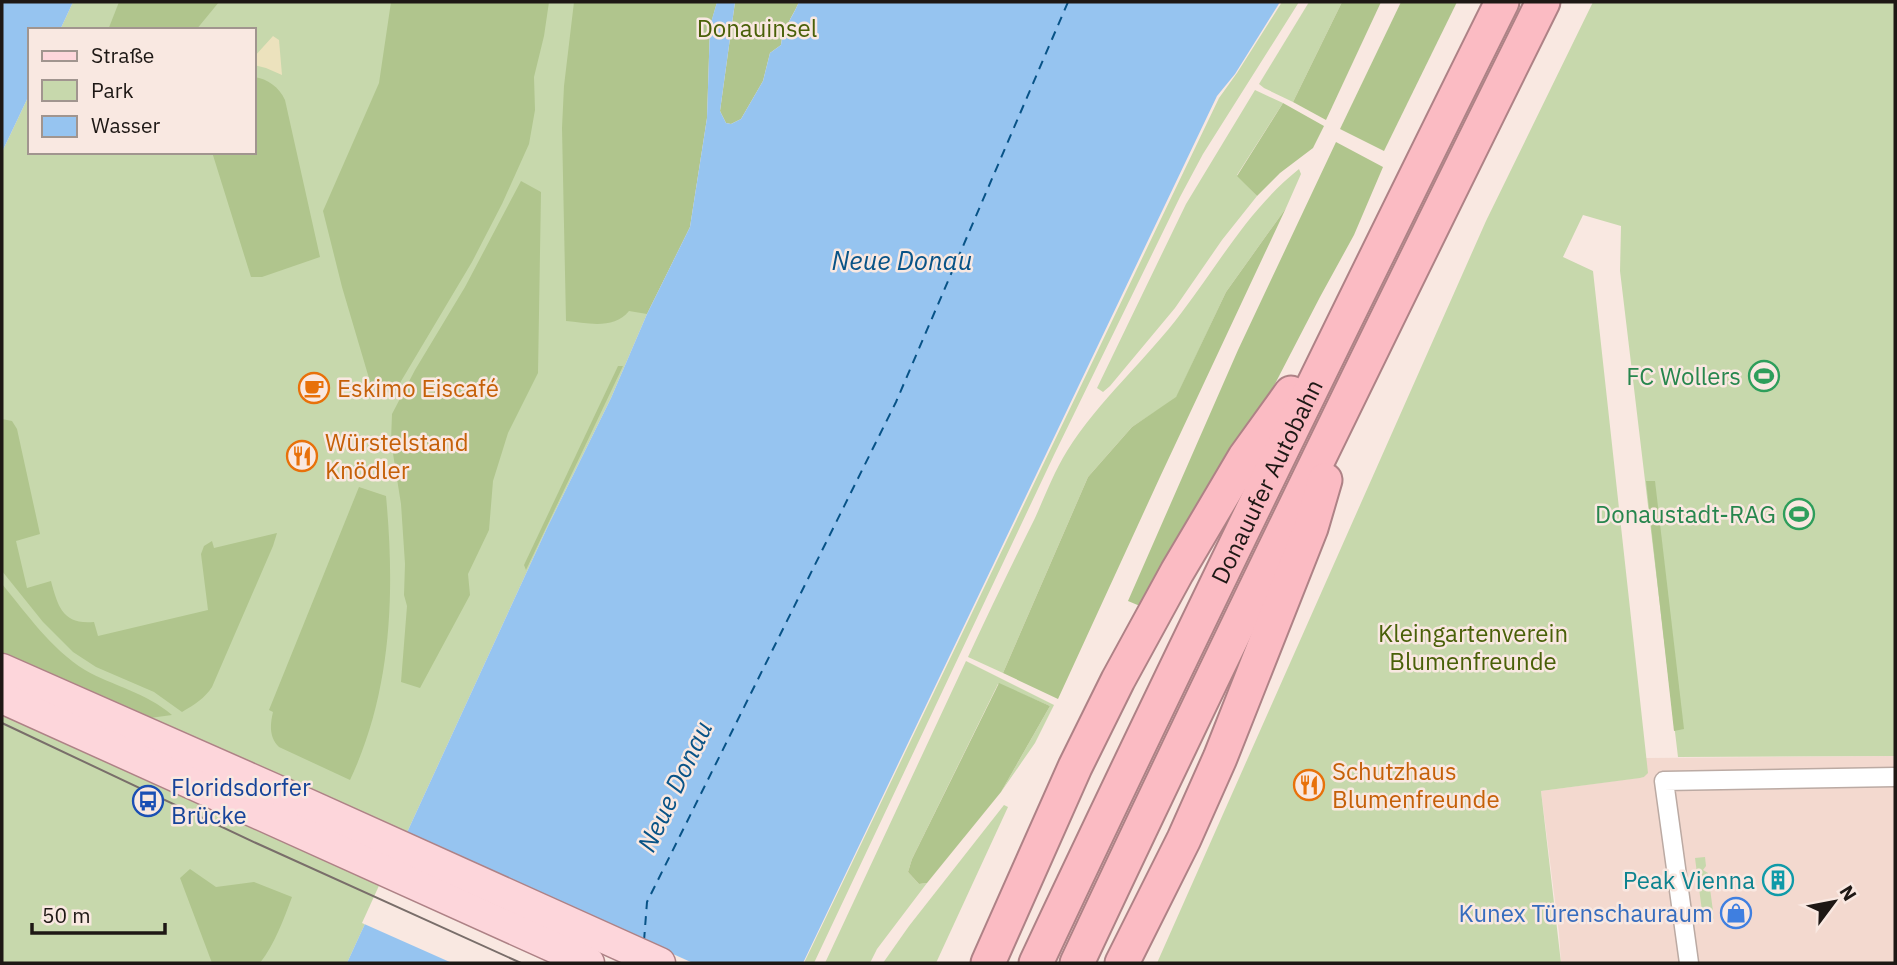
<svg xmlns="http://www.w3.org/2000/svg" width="1897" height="965" font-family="'IBM Plex Sans',sans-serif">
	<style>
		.built { fill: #f3d9cf }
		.green { fill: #c7d8ac }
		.forest { fill: #b0c58d }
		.sand { fill: #ece2bd }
		.water { fill: #96c4f0 }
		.pier { fill: #f9e8e1 }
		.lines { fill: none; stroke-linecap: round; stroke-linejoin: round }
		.ferry { stroke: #085387; stroke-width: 2; stroke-dasharray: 9 7; stroke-linecap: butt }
		.minor-casing { stroke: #bbaaa3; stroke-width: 21 }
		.primary-casing { stroke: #ae8286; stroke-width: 33 }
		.motorway-casing { stroke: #ae8286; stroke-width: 37 }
		.minor { stroke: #fff; stroke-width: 18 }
		.primary { stroke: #fdd6db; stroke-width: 30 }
		.motorway { stroke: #fbbbc3; stroke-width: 33 }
		.tram { stroke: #796e6a; stroke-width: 2 }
		.labels { text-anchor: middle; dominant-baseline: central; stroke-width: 5; stroke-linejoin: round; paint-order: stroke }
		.park-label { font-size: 24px; fill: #496008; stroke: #f9e8e1 }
		.leisure-label { font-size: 24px; fill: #27864d; stroke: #f9e8e1; text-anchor: end }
		.food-label { font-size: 24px; fill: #c56008; stroke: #f9e8e1; text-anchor: start }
		.street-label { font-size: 24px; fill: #1e1815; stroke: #f9e8e1 }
		.transit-label { font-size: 24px; fill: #164399; stroke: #f9e8e1; text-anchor: start }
		.culture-label { font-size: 24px; fill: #0d838f; stroke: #f9e8e1; text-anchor: end }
		.shop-label { font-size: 24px; fill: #366cbe; stroke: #f9e8e1; text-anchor: end }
		.water-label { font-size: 26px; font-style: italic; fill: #085387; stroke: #f9e8e1 }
	</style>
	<rect width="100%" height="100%" fill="#f9e8e1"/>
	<polygon class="built" points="1895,756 1895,963 1561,963 1559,933 1541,791 1644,777 1647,773 1645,758"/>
	<g class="green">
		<polygon points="73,2 717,2 710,26 647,314 611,398 547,528 347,963 2,963 2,152 30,93 30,152 254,152 254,30 60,30"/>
		<polygon points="1282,2 1299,2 1203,154 1180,197 1054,455 814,963 804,963 1219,98 1237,73"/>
		<polygon points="1309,2 1342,2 1293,102 1264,88 1259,84"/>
		<polygon points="1593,2 1895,2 1895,756 1678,757 1620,271 1621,226 1583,215 1563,257 1593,271 1648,773 1644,777 1640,778 1541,791 1561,963 1157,963 1486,221"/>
		<polygon points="1255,90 1283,103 1237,175 1257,196 1222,240 1175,308 1110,386 1103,392 1097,388 1186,204"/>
		<path d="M1299,169L1301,174L1286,208L1226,292L1176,398L1132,427L1088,477L1003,673L968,657C990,610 1012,564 1035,518C1045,496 1054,472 1067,451C1099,400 1146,360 1182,312C1221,261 1248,210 1299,169Z"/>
		<polygon points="966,661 1054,705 1035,743 1001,792 1050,706 998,684 912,859 908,872 919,884 927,883 877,949 870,963 825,963"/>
		<polygon points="1004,805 1008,807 936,963 883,963 909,926"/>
		<polygon points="1705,857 1706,866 1703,870 1708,873 1714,919 1702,911 1695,858"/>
	</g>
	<g class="forest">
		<polygon points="119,2 219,2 196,30 108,30"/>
		<polygon points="391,2 549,2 544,36 534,77 535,110 529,144 502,204 472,262 394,393 378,391 371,385 342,287 323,211 379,83"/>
		<path d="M574,2H717L710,26L707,118L690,227L647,314L629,311C614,330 587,323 566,321L562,128L564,86Z"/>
		<path d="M735,2H799C793,16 782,30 781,45L770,53L763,81L741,119L731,124L726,123L720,111Z"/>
		<polygon points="1342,2 1381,2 1326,120 1293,102"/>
		<polygon points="1401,2 1457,2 1384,151 1340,129"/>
		<path d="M254,77C268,79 279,87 285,100L320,257L262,277H251L212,152H254Z"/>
		<polygon points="1283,103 1324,126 1313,148 1280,173 1257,196 1237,176"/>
		<polygon points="1336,142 1383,167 1354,235 1320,297 1249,434 1140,606 1128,601 1238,350"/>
		<polygon points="521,181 541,192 538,373 508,433 493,481 489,530 468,574 470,595 420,688 401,682 407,606 404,595 405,564 401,504 391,441 392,414 415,370 465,287"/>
		<polygon points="1286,208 1160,477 1058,699 1003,673 1088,477 1132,427 1176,397 1226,292"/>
		<polygon points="618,366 623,366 526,570 524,565"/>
		<path d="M2,419L12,421L17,429L40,534L16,541L27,588L51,581C58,607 63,625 94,622L98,636L208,610L201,554L204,546L212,541L214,548L277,533L273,546L212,687C205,698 194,705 182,712L154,692L96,667L73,652L43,622L2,571Z"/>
		<polygon points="1646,481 1655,481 1684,729 1674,731"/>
		<path d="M359,487L386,496C395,592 392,691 350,780L279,747C269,737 270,725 273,712L269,710Z"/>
		<path d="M2,584C27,614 51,649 85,670C113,686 147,693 172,715L150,718L2,657Z"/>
		<polygon points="999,683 1050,706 1001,792 927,883 919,884 908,872 912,859"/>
		<path d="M190,869L216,887L254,882L292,897C283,921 275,943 260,963H212L180,878Z"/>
	</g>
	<polygon class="sand" points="273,36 279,40 282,75 266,68 254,65 254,57"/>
	<g class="water">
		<polygon points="2,2 73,2 60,30 30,30 30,93 2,152"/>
		<path d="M717,2H735L720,111L726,123L731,124L741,119L763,81L770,53L781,45C782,31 793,16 799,2H1280L1235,74L1217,96L803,963H347L547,528L611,398L647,314L690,227L707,118L710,26Z"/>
	</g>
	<polygon class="pier" points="403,833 693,963 452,963 362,923"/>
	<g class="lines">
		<polyline class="ferry" points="644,941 647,902 896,402 1068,2"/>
		<g class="minor-casing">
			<polyline id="minor" points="1689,963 1664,781 1895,777"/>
		</g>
		<g class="primary-casing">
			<g id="primary">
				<polyline points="2,669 274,789 660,963"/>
				<polyline points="2,698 589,963"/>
			</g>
		</g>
		<g class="motorway-casing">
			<g id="motorway">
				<polyline points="988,963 1075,767 1118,680 1177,572 1245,457 1291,393"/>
				<path id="s1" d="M1036,963C1187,641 1344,321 1502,2"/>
				<path d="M1077,963C1228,641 1385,321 1543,2"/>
				<polyline points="1122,963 1184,839 1220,758 1311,528 1325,480"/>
			</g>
		</g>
		<use href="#minor" class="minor"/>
		<use href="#primary" class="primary"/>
		<use href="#motorway" class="motorway"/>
		<polyline class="tram" points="2,723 256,843 521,963"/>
	</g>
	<defs>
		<g id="stadium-ring" transform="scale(1.575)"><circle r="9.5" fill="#f9e8e1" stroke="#2e9e5b" stroke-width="1.5"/><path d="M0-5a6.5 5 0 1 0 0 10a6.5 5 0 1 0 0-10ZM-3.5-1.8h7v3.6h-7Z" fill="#2e9e5b"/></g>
		<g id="cafe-ring" transform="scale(1.575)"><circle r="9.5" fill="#f9e8e1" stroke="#e8710a" stroke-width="1.5"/><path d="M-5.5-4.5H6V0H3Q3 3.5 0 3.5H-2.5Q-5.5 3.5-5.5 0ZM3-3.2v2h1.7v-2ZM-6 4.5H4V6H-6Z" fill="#e8710a"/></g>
		<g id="restaurant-ring" transform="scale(1.575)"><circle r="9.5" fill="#f9e8e1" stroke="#e8710a" stroke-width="1.5"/><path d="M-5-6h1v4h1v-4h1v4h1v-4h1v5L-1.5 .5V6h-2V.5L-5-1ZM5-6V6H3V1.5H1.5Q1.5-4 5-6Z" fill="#e8710a"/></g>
		<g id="bus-ring" transform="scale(1.575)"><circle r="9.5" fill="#f9e8e1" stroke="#1a4fb4" stroke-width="1.5"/><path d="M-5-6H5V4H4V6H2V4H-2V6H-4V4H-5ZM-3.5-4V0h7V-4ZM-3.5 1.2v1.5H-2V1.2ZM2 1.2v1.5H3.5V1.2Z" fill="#1a4fb4"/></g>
		<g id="building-ring" transform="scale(1.575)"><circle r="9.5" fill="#f9e8e1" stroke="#0f9aa8" stroke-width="1.5"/><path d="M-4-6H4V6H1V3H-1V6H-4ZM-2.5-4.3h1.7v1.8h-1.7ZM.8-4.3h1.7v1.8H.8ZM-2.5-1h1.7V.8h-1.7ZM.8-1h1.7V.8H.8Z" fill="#0f9aa8"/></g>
		<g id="shop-ring" transform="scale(1.575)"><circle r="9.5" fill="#f9e8e1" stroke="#3f7fe0" stroke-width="1.5"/><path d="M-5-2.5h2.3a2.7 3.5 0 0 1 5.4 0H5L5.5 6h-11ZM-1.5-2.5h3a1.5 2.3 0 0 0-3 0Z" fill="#3f7fe0"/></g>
	</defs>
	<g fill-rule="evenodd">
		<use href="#stadium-ring" x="1764" y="376"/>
		<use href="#cafe-ring" x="314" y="388"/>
		<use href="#restaurant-ring" x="302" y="456"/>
		<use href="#stadium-ring" x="1799" y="514"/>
		<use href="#restaurant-ring" x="1309" y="785"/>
		<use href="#bus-ring" x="148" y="801"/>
		<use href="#building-ring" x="1778" y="880"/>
		<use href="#shop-ring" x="1736" y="913"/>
	</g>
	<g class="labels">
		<g class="park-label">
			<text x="757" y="28">Donauinsel</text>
			<text x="1473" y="633">Kleingartenverein<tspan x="1473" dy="28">Blumenfreunde</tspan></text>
		</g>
		<g class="leisure-label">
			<text x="1741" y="376">FC Wollers</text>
			<text x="1776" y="514">Donaustadt-RAG</text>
		</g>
		<g class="food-label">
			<text x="337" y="388">Eskimo Eiscafé</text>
			<text x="325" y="442">Würstelstand<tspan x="325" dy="28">Knödler</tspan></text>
			<text x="1332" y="771">Schutzhaus<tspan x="1332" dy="28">Blumenfreunde</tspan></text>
		</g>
		<g class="street-label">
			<text stroke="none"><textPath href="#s1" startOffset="534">Donauufer Autobahn</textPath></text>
		</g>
		<g class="transit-label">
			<text x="171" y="787">Floridsdorfer<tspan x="171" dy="28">Brücke</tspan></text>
		</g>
		<g class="culture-label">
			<text x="1755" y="880">Peak Vienna</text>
		</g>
		<g class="shop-label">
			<text x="1713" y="913">Kunex Türenschauraum</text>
		</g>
		<g class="water-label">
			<text x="902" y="260">Neue Donau</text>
			<text transform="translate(674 786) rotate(-65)">Neue Donau</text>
		</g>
	</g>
	<rect width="1897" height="965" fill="none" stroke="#1e1815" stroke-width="7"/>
	<rect x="28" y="28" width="228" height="126" fill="#f9e8e1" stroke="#a1958f" stroke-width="2"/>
	<rect x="42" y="51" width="35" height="10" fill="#fdd6db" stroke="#a1958f" stroke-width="2"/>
	<text x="91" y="63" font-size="21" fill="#1e1815">Straße</text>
	<rect x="42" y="80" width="35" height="21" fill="#c7d8ac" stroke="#a1958f" stroke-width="2"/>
	<text x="91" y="98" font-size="21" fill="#1e1815">Park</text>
	<rect x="42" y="116" width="35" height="21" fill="#96c4f0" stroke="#a1958f" stroke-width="2"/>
	<text x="91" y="133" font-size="21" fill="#1e1815">Wasser</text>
	<g transform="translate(1834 902) rotate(58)" stroke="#f9e8e1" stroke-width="5" paint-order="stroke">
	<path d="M0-5L12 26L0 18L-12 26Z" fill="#1e1815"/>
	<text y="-10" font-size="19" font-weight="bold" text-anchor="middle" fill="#1e1815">N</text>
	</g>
	<path d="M32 923v10h133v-10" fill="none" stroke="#1e1815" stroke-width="3.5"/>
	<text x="42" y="923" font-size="21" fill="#1e1815" stroke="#f9e8e1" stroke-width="5" paint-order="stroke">50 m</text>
</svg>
